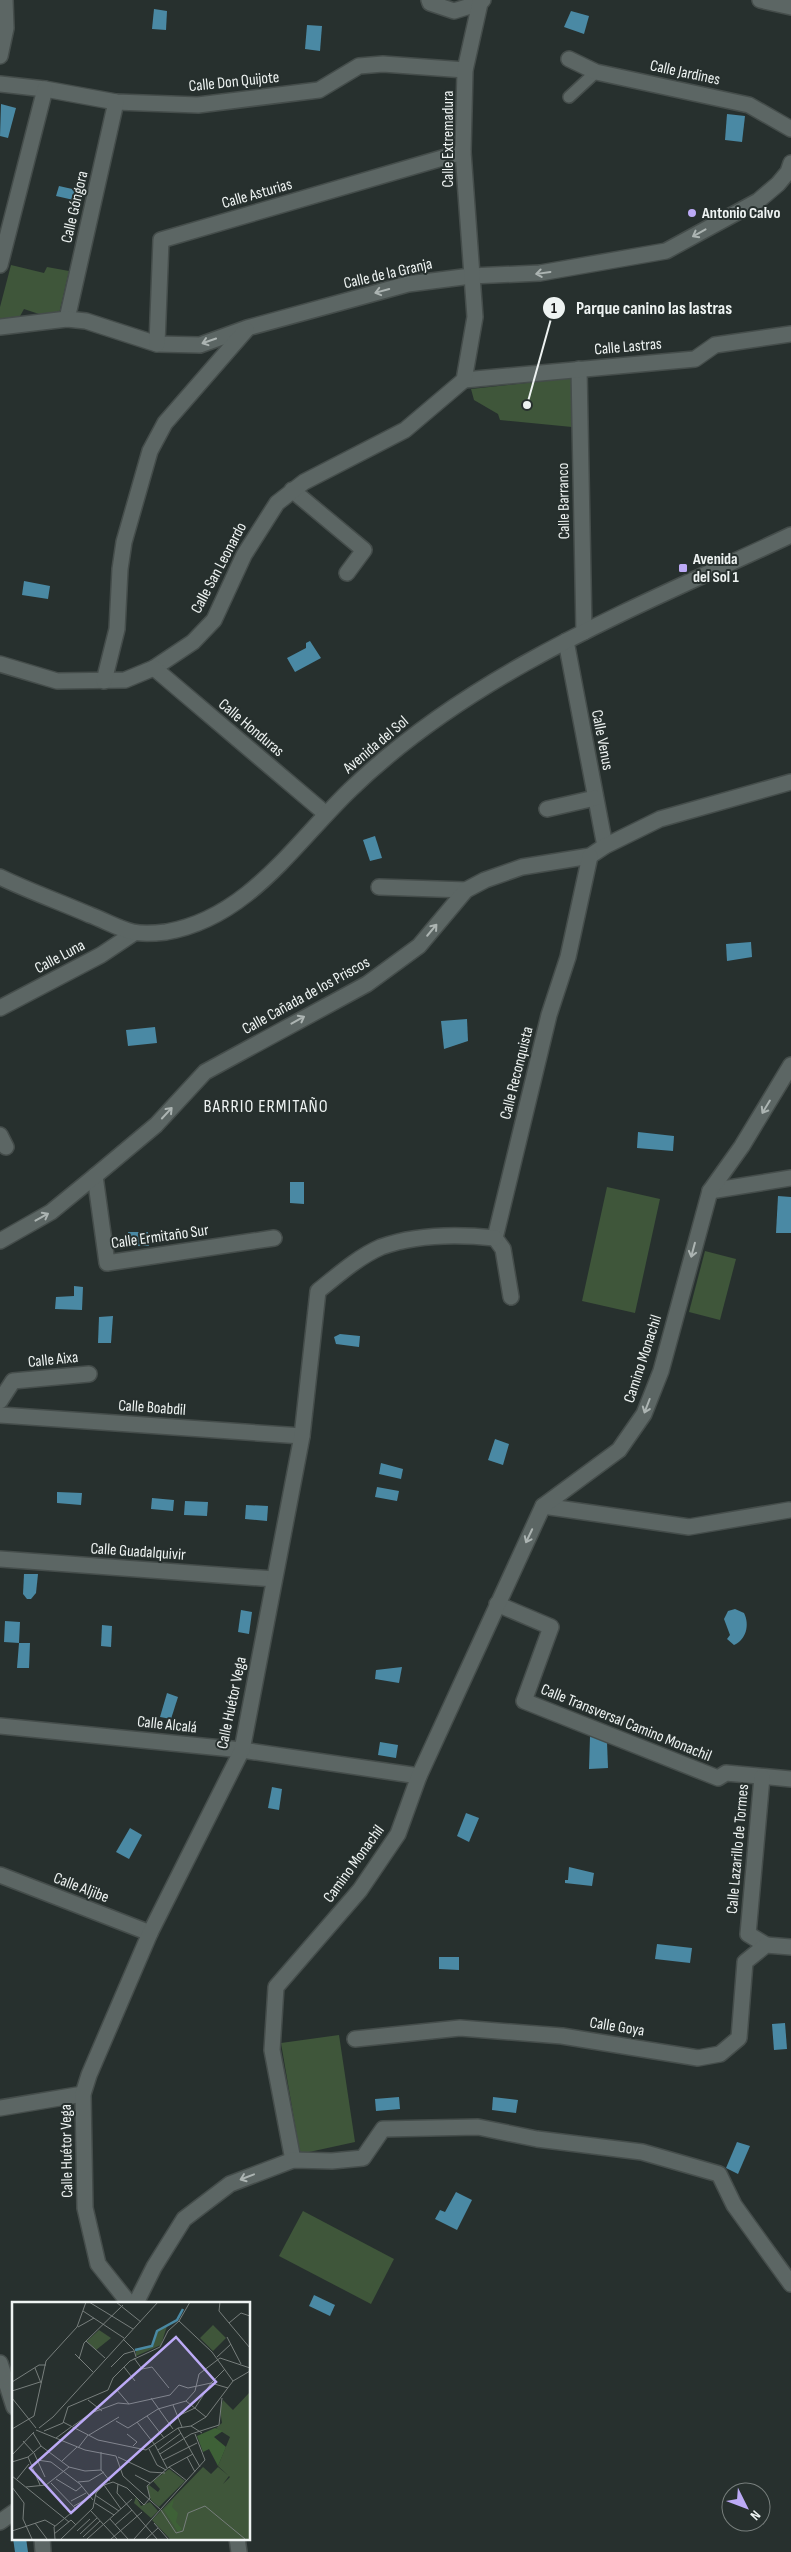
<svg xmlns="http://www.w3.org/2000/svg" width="791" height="2552" font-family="'Sofia Sans Condensed',sans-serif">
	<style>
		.green { fill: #3f563a }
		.water { fill: #4a89a4 }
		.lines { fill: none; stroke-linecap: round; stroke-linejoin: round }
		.lane-casing { stroke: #454d4b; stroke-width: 14 }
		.street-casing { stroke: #454d4b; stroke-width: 18 }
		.secondary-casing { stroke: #454d4b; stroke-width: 18 }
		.lane { stroke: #5c6664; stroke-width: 11 }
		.street { stroke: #5c6664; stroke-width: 15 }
		.secondary { stroke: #5c6664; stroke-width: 15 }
		.oneway { stroke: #acb4b2 }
		.poi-dot { fill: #bcaaf6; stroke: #27302e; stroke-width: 2 }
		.labels { text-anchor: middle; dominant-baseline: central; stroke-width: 4; stroke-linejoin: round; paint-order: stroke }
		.street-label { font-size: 16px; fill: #eef3f2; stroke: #27302e }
		.poi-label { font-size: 16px; font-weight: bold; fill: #eef3f2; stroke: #27302e; text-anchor: start }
		.neighbourhood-label { font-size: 18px; letter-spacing: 1px; fill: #eef3f2; stroke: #27302e }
		.inset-river { fill: none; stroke: #4a89a4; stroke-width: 2.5 }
		.inset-road { fill: none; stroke: #777e7c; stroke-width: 1 }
		.view { fill: #bcaaf6; fill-opacity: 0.15; stroke: #bcaaf6; stroke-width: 2.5 }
		.inset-edge { fill: none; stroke: #eef3f2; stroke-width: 2.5 }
		.leader { fill: none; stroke: #eef3f2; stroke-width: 2 }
		.callout-dot { fill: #eef3f2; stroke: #27302e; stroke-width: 2 }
		.mark-label { font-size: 15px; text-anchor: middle; font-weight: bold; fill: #111 }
		.callout-label { font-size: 18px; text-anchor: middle; font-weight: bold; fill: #eef3f2; stroke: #27302e; stroke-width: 4; stroke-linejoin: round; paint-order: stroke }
	</style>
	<rect width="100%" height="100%" fill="#27302e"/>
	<g class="green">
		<polygon points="11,265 44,273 47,267 69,271 59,314 39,314 24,309 19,318 0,321 0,307"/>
		<polygon points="573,378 572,427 500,420 498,414 474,400 471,389"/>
		<polygon points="607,1187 660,1199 635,1313 582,1301"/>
		<polygon points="705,1251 736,1259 720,1320 689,1312"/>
		<polygon points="339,2035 355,2142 300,2154 281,2043"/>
		<polygon points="303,2211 394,2259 371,2304 279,2256"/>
	</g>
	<g class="water">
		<polygon points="154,9 167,11 166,30 152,29"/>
		<polygon points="571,11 589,16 584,34 564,27"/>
		<polygon points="307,25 322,26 320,51 305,49"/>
		<polygon points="1,104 16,108 8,138 0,136"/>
		<polygon points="727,114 745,116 742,142 725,140"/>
		<polygon points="59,186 81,191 78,201 56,196"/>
		<polygon points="24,581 50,586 48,599 22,595"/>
		<polygon points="310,641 321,658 295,672 287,658 306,648 306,643"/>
		<polygon points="375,836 382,858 370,861 363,840"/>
		<polygon points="751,942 752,957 727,961 726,944"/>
		<polygon points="467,1019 468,1041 444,1049 441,1021"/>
		<polygon points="155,1027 157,1043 128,1046 126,1030"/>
		<polygon points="638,1132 674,1136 673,1151 637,1148"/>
		<polygon points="290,1182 304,1182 304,1204 290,1203"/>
		<polygon points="778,1196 791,1197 791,1233 776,1233"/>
		<polygon points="128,1232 148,1232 149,1246 129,1246"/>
		<polygon points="74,1286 83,1287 82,1310 55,1309 56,1297 74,1296"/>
		<polygon points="113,1316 111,1343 98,1343 99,1317"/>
		<polygon points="340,1334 360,1336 359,1347 336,1344 334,1337"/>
		<polygon points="495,1439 509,1444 503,1465 488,1460"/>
		<polygon points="381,1463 403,1469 401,1479 379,1474"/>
		<polygon points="377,1487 399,1491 397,1501 375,1497"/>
		<polygon points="57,1492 82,1493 81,1505 57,1503"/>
		<polygon points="152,1498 174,1500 173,1511 151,1509"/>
		<polygon points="185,1501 208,1502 207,1516 184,1515"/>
		<polygon points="246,1505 268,1506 267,1521 245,1519"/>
		<polygon points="24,1574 38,1574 36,1593 31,1599 27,1599 23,1594"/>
		<path d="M735,1609L744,1613C750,1625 746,1640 734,1645L727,1639L730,1635L724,1619L728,1611Z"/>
		<polygon points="241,1610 252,1612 249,1634 238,1632"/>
		<polygon points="5,1621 20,1622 19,1643 30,1643 29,1668 17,1668 19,1643 4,1642"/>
		<polygon points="102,1625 112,1626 111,1647 101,1646"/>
		<polygon points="402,1667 399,1683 375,1679 376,1670"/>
		<polygon points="167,1693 178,1697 171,1719 160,1717"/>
		<polygon points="590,1736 607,1742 608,1768 589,1769"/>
		<polygon points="380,1742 398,1745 396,1758 378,1755"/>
		<polygon points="272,1787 282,1789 279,1810 268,1808"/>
		<polygon points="466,1813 479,1818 469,1842 457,1836"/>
		<polygon points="130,1828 142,1835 129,1859 116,1852"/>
		<polygon points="569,1867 594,1873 592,1886 565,1883 565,1880 568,1880"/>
		<polygon points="657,1944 692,1948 690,1963 655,1959"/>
		<polygon points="439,1957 459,1957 459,1970 439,1969"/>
		<polygon points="785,2023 787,2049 774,2050 772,2024"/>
		<polygon points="399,2097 400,2109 376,2111 375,2099"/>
		<polygon points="493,2097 518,2100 516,2113 492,2110"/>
		<polygon points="737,2142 750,2146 738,2174 726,2168"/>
		<polygon points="456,2192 472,2200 457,2230 435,2219 440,2210 445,2212"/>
		<polygon points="314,2295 335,2305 330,2316 309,2306"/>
		<polygon points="13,2538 26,2538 28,2552 15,2552"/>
	</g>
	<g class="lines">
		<g class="lane-casing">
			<polyline id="lane" points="569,97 596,72"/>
		</g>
		<g class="street-casing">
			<g id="street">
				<polyline points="429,0 430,3 454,11 480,3"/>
				<polyline points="760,0 791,7"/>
				<polyline points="0,56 6,28 5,0"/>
				<polyline points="569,59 596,72 749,105 791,129"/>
				<polyline points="0,84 45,89 116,102 198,105 319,90 359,66 383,64 465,70"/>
				<polyline points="0,265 45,89"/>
				<polyline points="67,319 116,102"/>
				<polyline points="0,327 67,319 86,321 157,344 200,345 247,328 408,284 471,276 540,273 666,251 758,201 778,184 788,172 791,163"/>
				<polyline points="157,344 161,240 463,152"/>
				<polyline points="579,369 584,632"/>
				<polyline points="464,380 695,359 715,345 791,334"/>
				<polyline points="292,490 364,550 347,573"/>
				<polyline points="566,641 605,846"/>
				<polyline points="0,664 57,681 125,680 154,668 193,642 214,620 244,555 277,503 304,482 405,430 464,380 475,317 463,152 465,70 480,3 483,0"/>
				<polyline points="154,668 326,814"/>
				<polyline points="104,681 117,629 120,569 124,542 150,451 165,423 246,330"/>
				<polyline points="547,809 595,798"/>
				<polyline points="379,887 466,890"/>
				<polyline points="0,1008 101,955 134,933"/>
				<polyline points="0,1135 6,1147"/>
				<polyline points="95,1176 107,1263 274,1238"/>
				<polyline points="710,1191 791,1178"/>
				<polyline points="0,1241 51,1212 95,1176 156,1125 205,1072 367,984 419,946 466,890 485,880 522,867 590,856 605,846 660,819 791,782"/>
				<polyline points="511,1297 503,1249 495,1238 549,1015 568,957 590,856"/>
				<polyline points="0,1401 13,1381 89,1374"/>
				<polyline points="0,1415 302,1436"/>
				<polyline points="543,1506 689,1527 789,1510"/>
				<polyline points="0,1559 274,1579"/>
				<polyline points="497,1604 551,1627 524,1701 718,1778 726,1773 791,1779"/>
				<polyline points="0,1726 242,1750 419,1776"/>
				<polyline points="762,1777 748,1934 766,1945"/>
				<polyline points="0,1875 150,1933"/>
				<polyline points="355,2039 460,2028 562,2036 698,2058 720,2054 739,2038 745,1962 766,1945 791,1947"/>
				<polyline points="0,2108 83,2094"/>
				<polyline points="293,2160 272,2050 276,1987 360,1890 398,1834 419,1776 543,1506 619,1450 644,1414 661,1371 710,1191 742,1146 791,1065"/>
				<path d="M129,2303L98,2264L85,2208L83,2094L89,2075L150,1933L242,1750L302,1436L318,1291C338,1275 358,1257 381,1247C417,1234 458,1234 495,1238"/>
				<polyline points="136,2303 154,2267 184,2219 230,2184 293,2160 332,2161 363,2158 383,2129 478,2127 537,2139 642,2152 719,2174 734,2205 791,2284"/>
				<polyline points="0,2363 14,2407"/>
				<polyline points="0,2522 14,2512"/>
				<polyline points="42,2538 43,2552"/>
				<polyline points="237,2538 239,2552"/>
			</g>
		</g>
		<g class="secondary-casing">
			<path id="secondary" d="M0,877C29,891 60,902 90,915C104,920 119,929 133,932C142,934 157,933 166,932C248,918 294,844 350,790C474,670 638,607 791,535"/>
		</g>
		<use href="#lane" class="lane"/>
		<use href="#street" class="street"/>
		<use href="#secondary" class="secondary"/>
	</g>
	<defs><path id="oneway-shaft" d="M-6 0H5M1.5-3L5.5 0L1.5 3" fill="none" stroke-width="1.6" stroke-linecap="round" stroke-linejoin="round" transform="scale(1.25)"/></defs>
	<g class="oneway">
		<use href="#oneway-shaft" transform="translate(699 233) rotate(151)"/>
		<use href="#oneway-shaft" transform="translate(543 273) rotate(172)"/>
		<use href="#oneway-shaft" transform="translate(382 291) rotate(165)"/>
		<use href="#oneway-shaft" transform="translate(209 341) rotate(161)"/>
		<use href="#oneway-shaft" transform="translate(432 930) rotate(-50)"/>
		<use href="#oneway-shaft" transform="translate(298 1020) rotate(-29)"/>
		<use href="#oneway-shaft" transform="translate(766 1107) rotate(121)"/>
		<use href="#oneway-shaft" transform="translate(167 1113) rotate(-47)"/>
		<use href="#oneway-shaft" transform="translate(42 1217) rotate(-29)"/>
		<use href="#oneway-shaft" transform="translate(693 1250) rotate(105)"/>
		<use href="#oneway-shaft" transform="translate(647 1406) rotate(111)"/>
		<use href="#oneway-shaft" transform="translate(529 1536) rotate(115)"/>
		<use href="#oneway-shaft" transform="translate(247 2177) rotate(159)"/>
	</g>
	<g class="poi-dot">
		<circle cx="692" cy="213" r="5"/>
		<rect x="678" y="563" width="10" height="10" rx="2.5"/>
	</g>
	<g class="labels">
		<g class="street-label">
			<text transform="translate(685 73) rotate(12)">Calle Jardines</text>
			<text transform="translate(234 82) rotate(-6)">Calle Don Quijote</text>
			<text transform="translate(448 139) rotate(-90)">Calle Extremadura</text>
			<text transform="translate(257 194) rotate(-16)">Calle Asturias</text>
			<text transform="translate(75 207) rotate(-77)">Calle Góngora</text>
			<text transform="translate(388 274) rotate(-13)">Calle de la Granja</text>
			<text transform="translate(628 347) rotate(-5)">Calle Lastras</text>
			<text transform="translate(564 501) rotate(-91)">Calle Barranco</text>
			<text transform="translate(219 568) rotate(-62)">Calle San Leonardo</text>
			<text transform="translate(251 728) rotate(40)">Calle Honduras</text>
			<text transform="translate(602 740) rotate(79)">Calle Venus</text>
			<text transform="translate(376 745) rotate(-40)">Avenida del Sol</text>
			<text transform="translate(60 957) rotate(-28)">Calle Luna</text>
			<text transform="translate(306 996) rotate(-29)">Calle Cañada de los Priscos</text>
			<text transform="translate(517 1073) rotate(-76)">Calle Reconquista</text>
			<text transform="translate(160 1237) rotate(-8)">Calle Ermitaño Sur</text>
			<text transform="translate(643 1359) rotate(-72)">Camino Monachil</text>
			<text transform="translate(53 1360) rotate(-6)">Calle Aixa</text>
			<text transform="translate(152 1408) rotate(4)">Calle Boabdil</text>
			<text transform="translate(138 1552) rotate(4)">Calle Guadalquivir</text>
			<text transform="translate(232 1703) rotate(-78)">Calle Huétor Vega</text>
			<text transform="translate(626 1723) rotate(22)">Calle Transversal Camino Monachil</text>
			<text transform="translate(167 1725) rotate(6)">Calle Alcalá</text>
			<text transform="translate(738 1849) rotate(-85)">Calle Lazarillo de Tormes</text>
			<text transform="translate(354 1864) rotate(-54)">Camino Monachil</text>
			<text transform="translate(81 1888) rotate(21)">Calle Aljibe</text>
			<text transform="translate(617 2027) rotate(9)">Calle Goya</text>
			<text transform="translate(67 2151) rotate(-91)">Calle Huétor Vega</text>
		</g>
		<g class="poi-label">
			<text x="702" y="213">Antonio Calvo</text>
			<text x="693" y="559">Avenida<tspan x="693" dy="18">del Sol 1</tspan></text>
		</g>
		<g class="neighbourhood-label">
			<text x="266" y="1106">BARRIO ERMITAÑO</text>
		</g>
	</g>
	<g transform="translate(12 2302)">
		<rect width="238" height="238" fill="#27302e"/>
		<path d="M201,23L214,36L201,49L188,36ZM155,24L149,43L124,54V47L141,44L146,29ZM87,28L99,36L84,48L75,39ZM237,91V237H158L140,218L191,165L199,172L206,165L217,174L211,182L218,175L206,164L218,135L204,126L210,121L208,108L211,98L221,108ZM157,167L173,179L147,205L139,198L135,185L137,183L146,190L148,187L141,179ZM124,195L129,204L138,200L146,209L139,216L122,201Z" fill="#3f563a"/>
		<path d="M203,126L211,129L202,135L214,145L206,164L197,147L191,150L185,134ZM162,197L160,205L166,211L164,220L170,227L166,230L152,208Z" fill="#3e6137"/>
		<path class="inset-river" d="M123,48L140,44L145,29L165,18L171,7"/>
		<path class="inset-road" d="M77,0L121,27M104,0L129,20M208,0L207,9L238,46M71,9L112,36M167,19L200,50L221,79M217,21L229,11L238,14M66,25L82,16M215,35L229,62M111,37L122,48L124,55M74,39L93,56M63,52L81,70M205,55L219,42M122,56L130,67L140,65L157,86M67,57L72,41L111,3M99,65L112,52L122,49M112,65L123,79M23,66L29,81M0,80L27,63H34M105,88L117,102M0,89L28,80M0,96L24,126M139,96L161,127M76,98L90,109M174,99L194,115M161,103L170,125M135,114L152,136M166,114L183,106L199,81L213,67M104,119L116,126L146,107L174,99L183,89L187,72L208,56L238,66M51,120L86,138L134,148L166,126L179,124L190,131M125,120L143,143L155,166M61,124L79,111L106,101L117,102L158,93L167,83L176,86L199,81L216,86M179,124L194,115L221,79L238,69M27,126L41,115L146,0M166,126L188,165M0,127L22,114L34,59L65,25L74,0M24,128L73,148L104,154L111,174L149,208L164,231L171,229L176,211L193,204L233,237M32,129L51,121L56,105L96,88L101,76L118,59L148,45L156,29L167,19L178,0M21,131L29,144L57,165M115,132L125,140L121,144M77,133L107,115M44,136L59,125M11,139L22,151M66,146L76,133M137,147L145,163L154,168M146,148L169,131M89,150V168M22,151L33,175M148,152L179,132L207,123L210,96M0,153L22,130M16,155L28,183M106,155L138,170L153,171M175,155L183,170M25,158L39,160L68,182L81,198M151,158L185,141M50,159L65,145M0,160L16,155L29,144M157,165L175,179M123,173L138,181M0,174L57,220M5,177L17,162M44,177L64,189L70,184M66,180L77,179L92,170M39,181L64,207L42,225L43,237M106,182L105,191L145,237M92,183L109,207M0,185L12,201L11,217L20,237M14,185L34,183L57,165L73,169L89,168L98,179M83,193L107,209M59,199L74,191M83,201L102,213M62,204L78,195M79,209L105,237M98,217L116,237M23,221L35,237M142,221L156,237M103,223L120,208M0,229L33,218L43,224M65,229L78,217M42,232L59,218L64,223M68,232L85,216M71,235L88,219M49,237L81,206L84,191L92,183L101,180L115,186L132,203L138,196L135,184L157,165L181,152M75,237L120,197M99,237L130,210M122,237L193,158L183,132M134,237L146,226"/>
		<path class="view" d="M164,35L204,80L59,211L18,166Z"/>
		<rect width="238" height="238" class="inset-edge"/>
	</g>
	<path class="leader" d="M527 405L554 308"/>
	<g class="callout-dot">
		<circle cx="527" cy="405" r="5"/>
		<circle cx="554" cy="308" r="12"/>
	</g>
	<g class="mark-label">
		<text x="554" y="313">1</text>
	</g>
	<g class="callout-label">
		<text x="654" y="314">Parque canino las lastras</text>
	</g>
	<g transform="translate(746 2507) rotate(132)"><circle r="24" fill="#27302e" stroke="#777e7c"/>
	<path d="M0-4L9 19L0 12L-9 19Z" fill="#bcaaf6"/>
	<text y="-8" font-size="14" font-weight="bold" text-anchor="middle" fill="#eef3f2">N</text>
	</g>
</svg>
